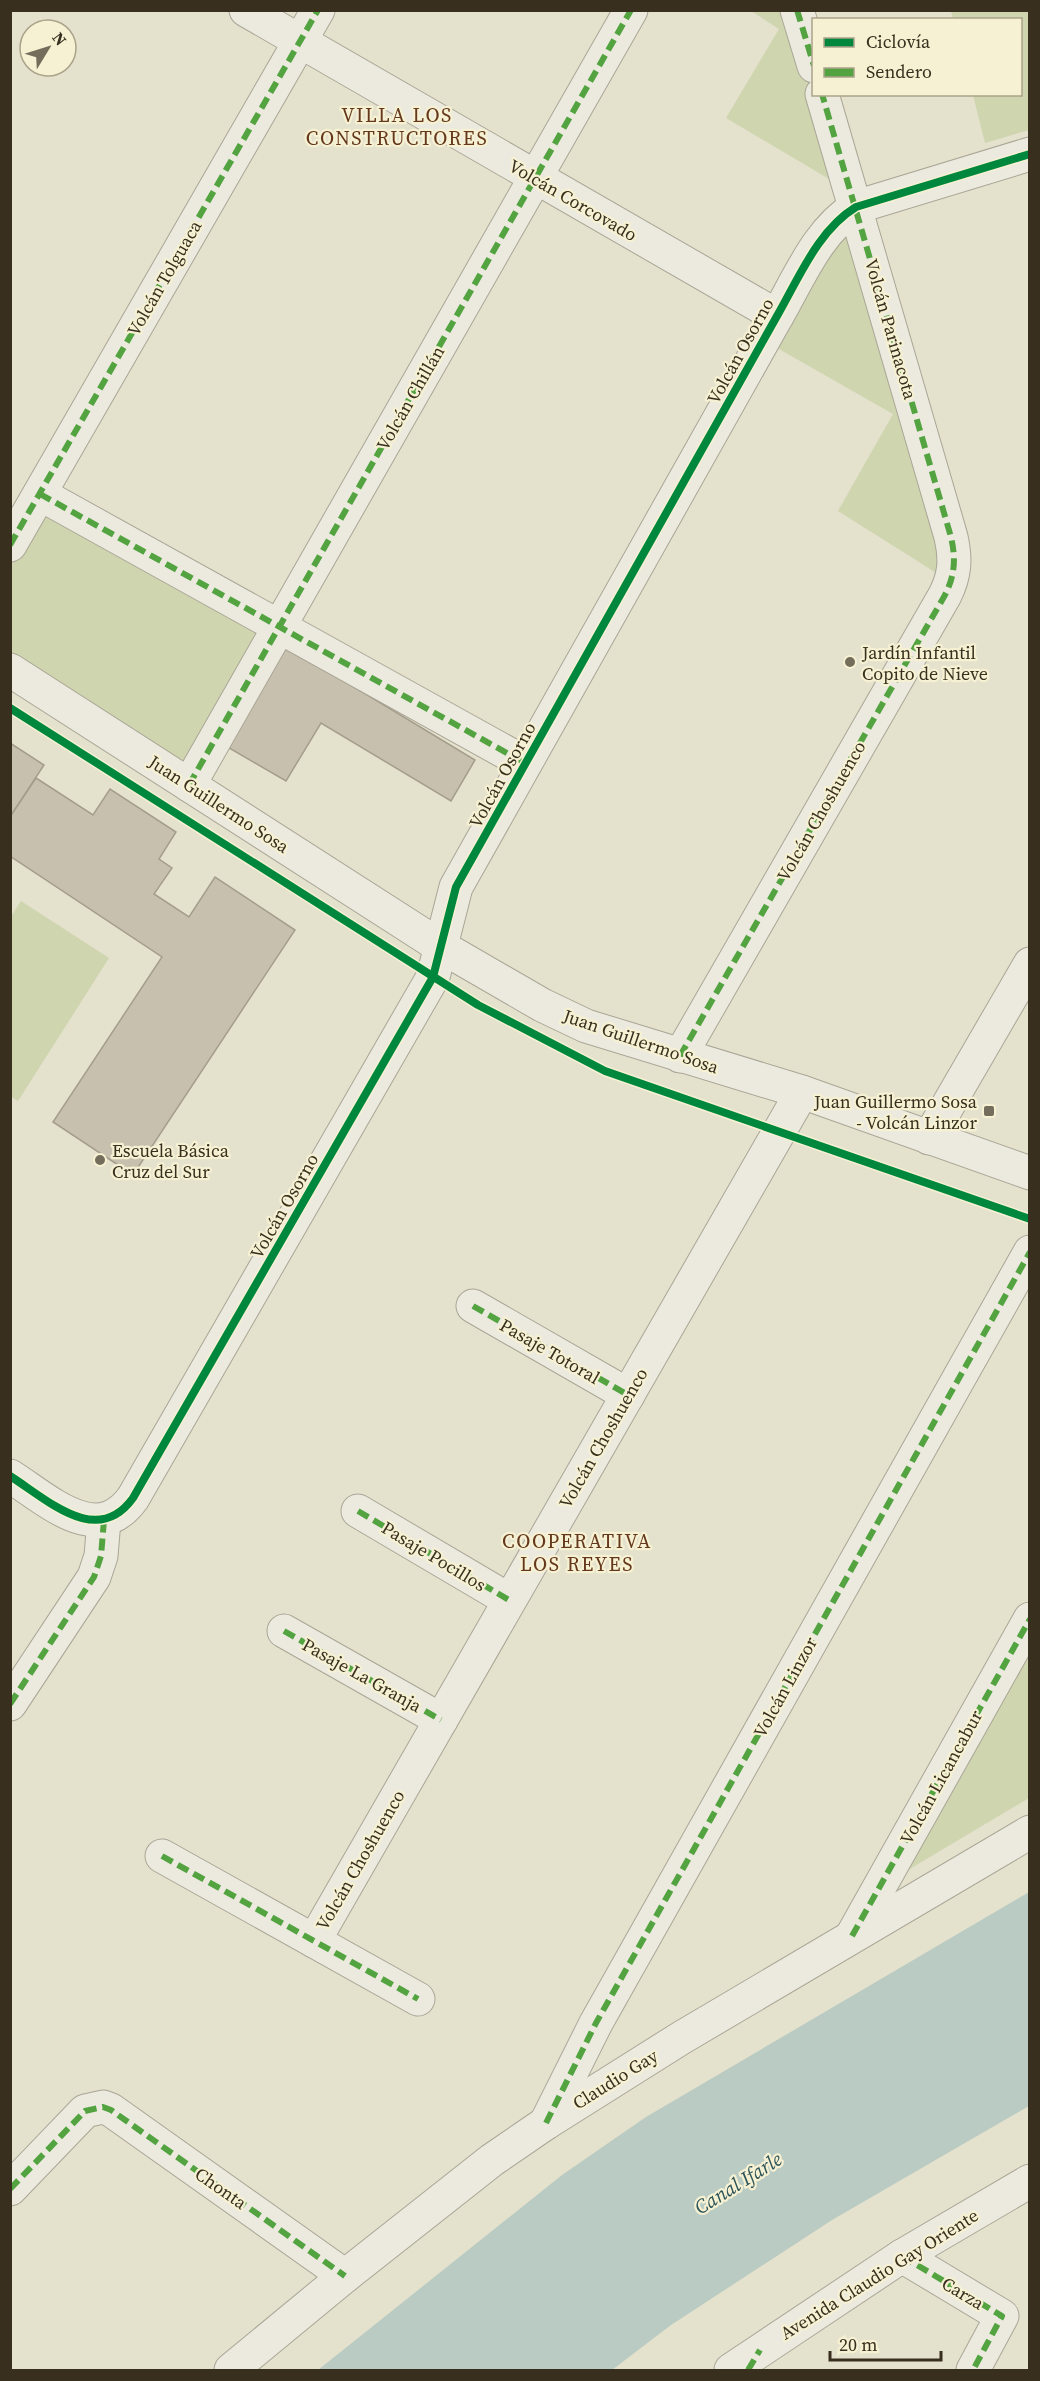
<svg xmlns="http://www.w3.org/2000/svg" width="1040" height="2381" font-family="'Source Serif 4',serif">
	<style>
		.green { fill: #cfd5af }
		.water { fill: #b9cbc2 }
		.building { fill: #c8c0ae; stroke: #a59d8c; stroke-width: 1.5 }
		.lines { fill: none; stroke-linecap: round; stroke-linejoin: round }
		.minor-casing { stroke: #aaa696; stroke-width: 35 }
		.minor { stroke: #eceadf; stroke-width: 33 }
		.quiet { stroke: #53a441; stroke-width: 6; stroke-dasharray: 12 6; stroke-linecap: butt }
		.cycleway-casing { stroke: #f6f1d3; stroke-width: 11 }
		.cycleway { stroke: #00873e; stroke-width: 8 }
		.poi-dot { fill: #756d5b; stroke: #f6f1d3; stroke-width: 2 }
		.labels { text-anchor: middle; dominant-baseline: central; stroke-width: 4.5; stroke-linejoin: round; paint-order: stroke }
		.street-label { font-size: 18px; fill: #392f1e; stroke: #f6f1d3 }
		.poi-label { font-size: 18px; fill: #392f1e; stroke: #f6f1d3; text-anchor: start }
		.neighbourhood-label { font-size: 20px; letter-spacing: 1.5px; fill: #65381d; stroke: #f6f1d3 }
		.water-label { font-size: 20px; font-style: italic; fill: #2d5458; stroke: #f6f1d3 }
	</style>
	<rect width="100%" height="100%" fill="#e4e1cd"/>
	<g class="green">
		<polygon points="751,11 792,11 846,189 726,118 779,29"/>
		<polygon points="951,11 1029,11 1029,130 985,143 973,95 1020,94 1020,20 953,19"/>
		<polygon points="853,217 946,579 838,511 893,414 772,345"/>
		<polygon points="45,504 269,629 187,777 11,660 10,562"/>
		<polygon points="21,901 109,958 18,1101 10,1096 10,918"/>
		<polygon points="1029,1646 1029,1798 908,1870"/>
	</g>
	<polygon class="water" points="1029,1892 1029,2106 832,2220 671,2325 612,2370 318,2370 562,2175 646,2117"/>
	<g class="building">
		<polygon points="283,644 475,760 451,801 321,723 286,781 224,745"/>
		<polygon points="10,743 44,765 10,817"/>
		<polygon points="36,778 93,815 110,789 176,832 159,859 172,868 154,894 189,917 215,877 295,930 133,1175 53,1122 162,957 10,856 10,817"/>
	</g>
	<g class="lines">
		<g class="minor-casing">
			<g id="minor">
				<polyline points="246,10 777,316"/>
				<polyline points="797,10 814,66"/>
				<polyline points="40,494 525,763"/>
				<polyline points="10,545 318,10"/>
				<polyline points="10,670 440,946 542,1005 586,1026 802,1092 1030,1173"/>
				<polyline points="189,785 631,10"/>
				<path d="M680,1056L945,595C955,575 956,559 951,537L822,94"/>
				<polyline points="929,1138 1030,964"/>
				<polyline points="473,1306 628,1395"/>
				<path d="M10,1476C48,1500 97,1548 133,1498L433,977L456,887L777,316C799,278 818,230 856,207L1030,154"/>
				<polyline points="358,1511 509,1600"/>
				<polyline points="284,1631 441,1720"/>
				<polyline points="10,1704 94,1577 101,1556 104,1520"/>
				<polyline points="162,1856 418,1999"/>
				<polyline points="853,1934 1030,1619"/>
				<polyline points="314,1941 802,1092"/>
				<polyline points="546,2123 596,2023 1030,1252"/>
				<polyline points="10,2189 85,2111 103,2107 111,2110 345,2276"/>
				<polyline points="902,2256 1002,2316 973,2370"/>
				<polyline points="231,2370 345,2276 492,2160 546,2123 681,2038 1030,1832"/>
				<polyline points="731,2370 902,2256 1030,2181"/>
			</g>
		</g>
		<use href="#minor" class="minor"/>
		<g class="quiet">
			<polyline points="797,10 814,66"/>
			<polyline points="40,494 525,763"/>
			<polyline points="10,545 318,10"/>
			<polyline points="189,785 631,10"/>
			<path d="M680,1056L945,595C955,575 956,559 951,537L822,94"/>
			<polyline points="473,1306 628,1395"/>
			<polyline points="358,1511 509,1600"/>
			<polyline points="284,1631 441,1720"/>
			<polyline points="10,1704 94,1577 101,1556 104,1520"/>
			<polyline points="162,1856 418,1999"/>
			<polyline points="852,1936 1030,1619"/>
			<polyline points="546,2123 596,2023 1030,1252"/>
			<polyline points="10,2189 85,2111 103,2107 111,2110 345,2276"/>
			<polyline points="902,2256 1002,2316 973,2370"/>
			<polyline points="748,2370 760,2350"/>
		</g>
		<g class="cycleway-casing">
			<g id="cycleway">
				<polyline points="10,708 478,1005 605,1071 1030,1219"/>
				<path d="M10,1476C48,1500 97,1548 133,1498L433,977L456,887L777,316C799,278 818,230 856,207L1030,154"/>
			</g>
		</g>
		<use href="#cycleway" class="cycleway"/>
	</g>
	<g class="poi-dot">
		<circle cx="850" cy="662" r="6"/>
		<rect x="983" y="1105" width="12" height="12" rx="3"/>
		<circle cx="100" cy="1160" r="6"/>
	</g>
	<g class="labels">
		<g class="street-label">
			<text transform="translate(573 200) rotate(30)">Volcán Corcovado</text>
			<text transform="translate(164 278) rotate(-60)">Volcán Tolguaca</text>
			<text transform="translate(891 329) rotate(74)">Volcán Parinacota</text>
			<text transform="translate(740 351) rotate(-61)">Volcán Osorno</text>
			<text transform="translate(410 398) rotate(-60)">Volcán Chillán</text>
			<text transform="translate(502 775) rotate(-61)">Volcán Osorno</text>
			<text transform="translate(219 804) rotate(33)">Juan Guillermo Sosa</text>
			<text transform="translate(821 811) rotate(-60)">Volcán Choshuenco</text>
			<text transform="translate(641 1041) rotate(19)">Juan Guillermo Sosa</text>
			<text transform="translate(284 1206) rotate(-60)">Volcán Osorno</text>
			<text transform="translate(550 1351) rotate(30)">Pasaje Totoral</text>
			<text transform="translate(603 1438) rotate(-60)">Volcán Choshuenco</text>
			<text transform="translate(434 1556) rotate(31)">Pasaje Pocillos</text>
			<text transform="translate(362 1675) rotate(29)">Pasaje La Granja</text>
			<text transform="translate(785 1687) rotate(-61)">Volcán Linzor</text>
			<text transform="translate(941 1777) rotate(-61)">Volcán Licancabur</text>
			<text transform="translate(360 1860) rotate(-60)">Volcán Choshuenco</text>
			<text transform="translate(615 2079) rotate(-32)">Claudio Gay</text>
			<text transform="translate(221 2188) rotate(35)">Chonta</text>
			<text transform="translate(879 2274) rotate(-32)">Avenida Claudio Gay Oriente</text>
			<text transform="translate(963 2293) rotate(31)">Carza</text>
		</g>
		<g class="poi-label">
			<text x="862" y="652">Jardín Infantil<tspan x="862" dy="21">Copito de Nieve</tspan></text>
			<text x="977" y="1101" text-anchor="end">Juan Guillermo Sosa<tspan x="977" dy="21">- Volcán Linzor</tspan></text>
			<text x="112" y="1150">Escuela Básica<tspan x="112" dy="21">Cruz del Sur</tspan></text>
		</g>
		<g class="neighbourhood-label">
			<text x="397" y="115">VILLA LOS<tspan x="397" dy="23">CONSTRUCTORES</tspan></text>
			<text x="577" y="1541">COOPERATIVA<tspan x="577" dy="23">LOS REYES</tspan></text>
		</g>
		<g class="water-label">
			<text transform="translate(738 2183) rotate(-32)">Canal Ifarle</text>
		</g>
	</g>
	<rect width="1040" height="2381" fill="none" stroke="#392f1e" stroke-width="24"/>
	<rect x="812" y="18" width="210" height="78" fill="#f6f1d3" stroke="#aaa38b" stroke-width="1.5"/>
	<rect x="824" y="38" width="30" height="9" fill="#00873e" stroke="#aaa38b" stroke-width="1.5"/>
	<text x="866" y="48" font-size="18" fill="#392f1e">Ciclovía</text>
	<rect x="824" y="68" width="30" height="9" fill="#53a441" stroke="#aaa38b" stroke-width="1.5"/>
	<text x="866" y="78" font-size="18" fill="#392f1e">Sendero</text>
	<g transform="translate(48 48) rotate(52)"><circle r="28" fill="#f6f1d3" stroke="#aaa38b" stroke-width="1.5"/>
	<path d="M0-4.5L10 22L0 15L-10 22Z" fill="#756d5b"/>
	<text y="-9" font-size="16" font-weight="bold" text-anchor="middle" fill="#392f1e">N</text>
	</g>
	<path d="M830 2351v9h111v-9" fill="none" stroke="#392f1e" stroke-width="3"/>
	<text x="839" y="2351" font-size="18" fill="#392f1e" stroke="#f6f1d3" stroke-width="4.5" paint-order="stroke">20 m</text>
</svg>
